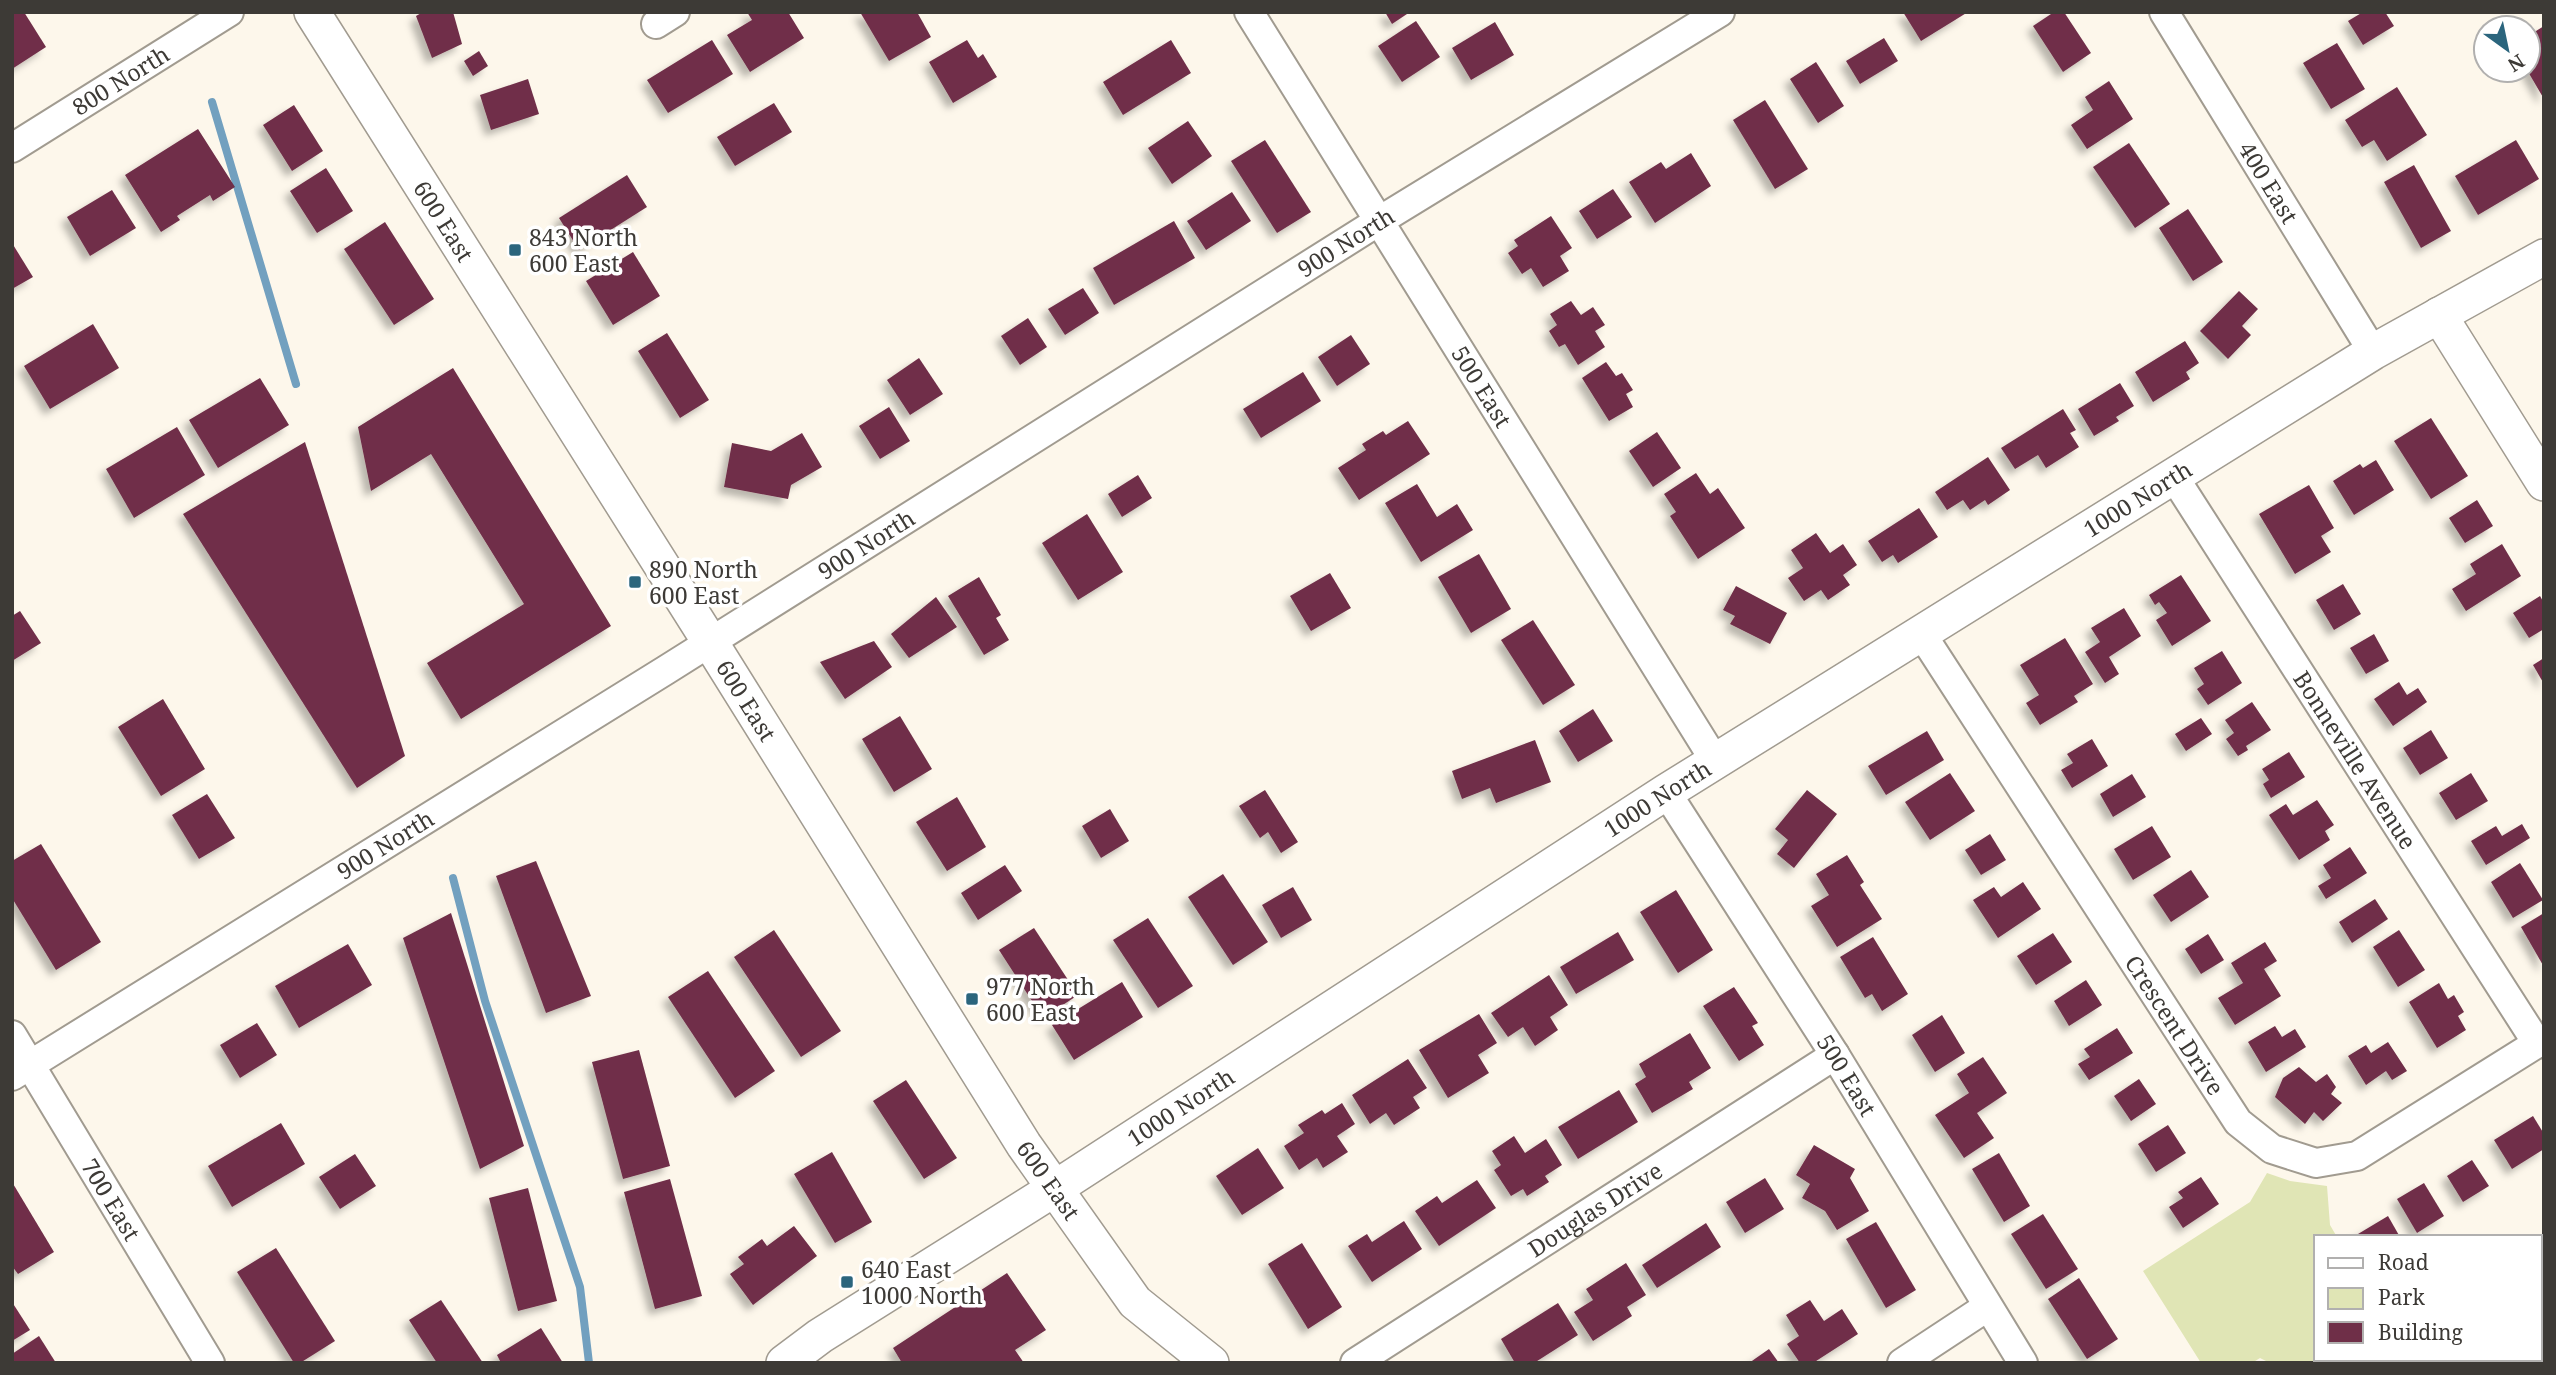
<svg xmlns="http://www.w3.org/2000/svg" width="2556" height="1375" font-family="'Noto Serif',serif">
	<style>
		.green { fill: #e0e5b5 }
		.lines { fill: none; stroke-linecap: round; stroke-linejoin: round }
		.stream { stroke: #72a0bf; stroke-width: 8 }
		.building { fill: #6f2f48; filter: url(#shadow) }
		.minor-casing { stroke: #a19b90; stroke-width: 32 }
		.tertiary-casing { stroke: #a19b90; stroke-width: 38 }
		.minor { stroke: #fff; stroke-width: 28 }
		.tertiary { stroke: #fff; stroke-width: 35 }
		.poi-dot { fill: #2b657d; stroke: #fff; stroke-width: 2.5 }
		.labels { text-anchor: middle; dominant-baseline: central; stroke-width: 7; stroke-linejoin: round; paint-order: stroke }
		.street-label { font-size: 23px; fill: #3d3a36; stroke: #fff }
		.poi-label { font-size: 23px; fill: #3d3a36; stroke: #fff; text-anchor: start }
	</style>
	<defs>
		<filter id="shadow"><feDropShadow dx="-6" dy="6" stdDeviation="3.5" flood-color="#0004"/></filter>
	</defs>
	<rect width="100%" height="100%" fill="#fdf7eb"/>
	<polygon class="green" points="2267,1173 2290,1181 2327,1186 2330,1225 2337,1237 2316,1237 2316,1359 2447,1359 2448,1363 2270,1363 2260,1358 2252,1363 2201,1363 2143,1271 2250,1202"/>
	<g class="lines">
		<g class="stream">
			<polyline points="212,102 296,384"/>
			<polyline points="453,878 485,1001 580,1287 589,1363"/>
		</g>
	</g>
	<g class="building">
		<polygon points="12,12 24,12 46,47 12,69"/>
		<polygon points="423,12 453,12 462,44 432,58 416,16"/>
		<polygon points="747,12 788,12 804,38 750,72 727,35 752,20"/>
		<polygon points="860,12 917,12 931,37 889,61"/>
		<polygon points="1385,12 1410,12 1392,24"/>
		<polygon points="1903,12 1968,12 1921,41"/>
		<polygon points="2054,12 2064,12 2091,53 2063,72 2033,26"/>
		<polygon points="2363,12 2385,12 2394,26 2363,45 2348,21"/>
		<polygon points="1416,21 1440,57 1402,82 1378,46"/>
		<polygon points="1495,22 1514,55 1471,80 1452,48"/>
		<polygon points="2544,26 2544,99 2527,70 2528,61 2531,60 2528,55 2528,36"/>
		<polygon points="1884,38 1898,61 1860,84 1846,61"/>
		<polygon points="712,40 733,74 668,113 647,80"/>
		<polygon points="967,40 978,58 983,54 997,77 953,103 929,62"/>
		<polygon points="1171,40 1191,73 1123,115 1103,82"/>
		<polygon points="2337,43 2365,89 2331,109 2303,63"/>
		<polygon points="479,51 488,66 473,76 464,61"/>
		<polygon points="1816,62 1844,106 1818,123 1790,79"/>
		<polygon points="528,79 539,114 491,130 480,95"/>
		<polygon points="2109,81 2133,119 2087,149 2071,125 2093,110 2085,97"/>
		<polygon points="2397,87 2427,135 2387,161 2374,140 2362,147 2345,120"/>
		<polygon points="1765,100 1808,169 1775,189 1733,120"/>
		<polygon points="774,103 792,132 735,166 717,137"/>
		<polygon points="294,105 323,151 292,171 263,125"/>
		<polygon points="1188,121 1212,156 1172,184 1148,148"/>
		<polygon points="198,129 235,187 213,201 210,195 177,216 180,220 161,232 125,175"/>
		<polygon points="1265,140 1311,212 1277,233 1231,161"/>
		<polygon points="2516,140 2539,179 2478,215 2455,176"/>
		<polygon points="2129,143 2170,204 2135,228 2093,167"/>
		<polygon points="1691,153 1711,186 1655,223 1629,182 1661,162 1666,169"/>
		<polygon points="2414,165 2451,231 2421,248 2384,182"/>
		<polygon points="326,168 353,211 317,233 290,191"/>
		<polygon points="627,175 647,207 579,250 559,218"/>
		<polygon points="1613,189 1632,217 1597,239 1579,211"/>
		<polygon points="112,190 136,228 90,256 67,217"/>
		<polygon points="1232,192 1251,221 1206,250 1187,221"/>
		<polygon points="2188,209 2223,262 2193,281 2159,228"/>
		<polygon points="1551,216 1572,248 1560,256 1569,271 1543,287 1531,268 1522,274 1508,253 1518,246 1514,240"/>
		<polygon points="1174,221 1195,258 1114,305 1093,268"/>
		<polygon points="385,222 434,299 394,325 344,249"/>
		<polygon points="12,243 33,277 12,289"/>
		<polygon points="633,252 660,296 613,325 586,281"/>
		<polygon points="1083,288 1099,313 1065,335 1048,309"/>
		<polygon points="2239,291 2258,309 2242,326 2251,335 2228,359 2200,331"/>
		<polygon points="1571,301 1581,315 1593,307 1605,325 1595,331 1605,347 1578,365 1565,344 1559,347 1549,331 1557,325 1550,314"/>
		<polygon points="1028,318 1047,347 1020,365 1001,336"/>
		<polygon points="93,324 119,368 50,409 24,366"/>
		<polygon points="667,333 709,400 680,418 638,351"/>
		<polygon points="1351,335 1370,364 1337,386 1318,357"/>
		<polygon points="2185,341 2199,363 2186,372 2190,379 2153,402 2135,372"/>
		<polygon points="919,358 943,394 910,415 887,380"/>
		<polygon points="1606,362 1616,376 1622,373 1633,390 1626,394 1633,407 1609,421 1582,378"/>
		<polygon points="453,368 611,626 461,719 427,663 524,604 431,454 371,491 358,427"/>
		<polygon points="1303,372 1321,401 1261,438 1243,409"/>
		<polygon points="260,378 289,425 218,468 189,420"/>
		<polygon points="2120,383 2134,406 2116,417 2119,421 2094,436 2078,409"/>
		<polygon points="889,407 910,441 880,459 859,426"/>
		<polygon points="2063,409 2076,430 2070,433 2079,447 2046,468 2038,455 2015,469 2001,448"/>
		<polygon points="2431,418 2468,476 2431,499 2394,441"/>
		<polygon points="1408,421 1430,454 1359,500 1338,468 1366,450 1362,444 1383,431 1386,435"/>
		<polygon points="177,427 205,475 134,518 106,469"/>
		<polygon points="1657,432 1681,468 1653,487 1629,451"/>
		<polygon points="802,433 822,467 791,485 788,499 724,487 732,443 771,451"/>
		<polygon points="305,442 405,756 357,788 183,514"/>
		<polygon points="1988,457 2010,490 1988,505 1985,500 1970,510 1963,500 1947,510 1935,492"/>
		<polygon points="2376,460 2394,490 2354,515 2333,481 2360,464 2363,468"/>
		<polygon points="1696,473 1710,494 1718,488 1745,528 1698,559 1670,516 1676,512 1664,494"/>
		<polygon points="1138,475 1152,498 1122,517 1108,494"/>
		<polygon points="1417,484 1437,517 1457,504 1473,530 1421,562 1385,503"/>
		<polygon points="2309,485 2334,528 2321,536 2331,552 2295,574 2259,514"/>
		<polygon points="2477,500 2493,526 2465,543 2449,518"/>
		<polygon points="1919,508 1938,537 1898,563 1893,555 1882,562 1868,541"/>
		<polygon points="1087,514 1123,572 1078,600 1042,543"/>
		<polygon points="1816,533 1830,553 1843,544 1857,565 1843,575 1850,585 1828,600 1821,590 1804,601 1788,578 1803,568 1791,550"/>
		<polygon points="2502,544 2521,576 2466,611 2452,589 2476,574 2470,564"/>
		<polygon points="1479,554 1511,609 1471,633 1438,577"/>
		<polygon points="1330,573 1351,608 1311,631 1290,596"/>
		<polygon points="2181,575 2211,621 2172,646 2156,620 2167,613 2159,602 2155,605 2149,595"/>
		<polygon points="979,577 1001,615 996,618 1009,640 984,655 948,596"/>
		<polygon points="2343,584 2361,614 2334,630 2316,600"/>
		<polygon points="1736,586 1787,613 1770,644 1730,624 1735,616 1723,610"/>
		<polygon points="2540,596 2544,603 2544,629 2529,638 2513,613"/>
		<polygon points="936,597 957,627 909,658 891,634"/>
		<polygon points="2124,608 2141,636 2109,657 2119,674 2105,683 2085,652 2100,642 2091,628"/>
		<polygon points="20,611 41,643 12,661 12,616"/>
		<polygon points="1533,620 1575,685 1543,705 1501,640"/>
		<polygon points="2374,634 2389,661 2366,674 2350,648"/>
		<polygon points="2065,638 2093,684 2074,696 2078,702 2040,725 2026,703 2039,695 2020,665"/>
		<polygon points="874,641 892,667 845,699 820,662"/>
		<polygon points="2222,651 2242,683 2208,705 2197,689 2204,684 2194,668"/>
		<polygon points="2544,658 2544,684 2533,665"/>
		<polygon points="2399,682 2407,695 2418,688 2427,702 2393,726 2374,699"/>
		<polygon points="163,699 205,769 161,796 118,727"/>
		<polygon points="2252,702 2271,730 2246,746 2248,750 2238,756 2226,739 2234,733 2225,720"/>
		<polygon points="1593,709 1613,741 1578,762 1559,731"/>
		<polygon points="900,716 932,769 894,792 862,739"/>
		<polygon points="2201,718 2212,734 2186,751 2175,734"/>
		<polygon points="2431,730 2448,758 2420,775 2403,748"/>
		<polygon points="1927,731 1944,760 1886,795 1868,766"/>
		<polygon points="2092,739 2108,766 2072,788 2061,770 2073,763 2067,754"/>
		<polygon points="1535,740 1551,782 1496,803 1490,788 1462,799 1452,771"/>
		<polygon points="2289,752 2305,777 2271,798 2263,784 2269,780 2262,769"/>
		<polygon points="1950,773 1975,811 1930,840 1905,802"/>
		<polygon points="2471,773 2488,801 2456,820 2439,793"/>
		<polygon points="2132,774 2146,797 2113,817 2100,794"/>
		<polygon points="1265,790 1298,842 1281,853 1268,832 1260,838 1239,806"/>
		<polygon points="1807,790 1837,814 1794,868 1777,854 1788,840 1775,829"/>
		<polygon points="207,794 235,838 199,859 172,815"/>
		<polygon points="957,797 986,847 947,871 916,822"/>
		<polygon points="2317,800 2334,825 2325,831 2330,840 2299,860 2269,815 2286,804 2293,815"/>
		<polygon points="1110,809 1129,841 1101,858 1082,826"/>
		<polygon points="2522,824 2530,838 2486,865 2471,841 2496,826 2502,836"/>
		<polygon points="2152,826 2171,857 2133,880 2114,849"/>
		<polygon points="1990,834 2006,860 1981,875 1965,850"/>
		<polygon points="41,844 101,942 56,970 12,898 12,861"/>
		<polygon points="2350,847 2367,873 2326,899 2318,886 2331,878 2323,865"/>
		<polygon points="1847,855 1864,882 1860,885 1882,919 1837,947 1811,906 1829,895 1816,874"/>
		<polygon points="536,861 591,996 546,1013 496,876"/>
		<polygon points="2520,863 2543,900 2513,918 2491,882"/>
		<polygon points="1005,865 1022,891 978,920 961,893"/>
		<polygon points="2191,870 2209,897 2171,922 2153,895"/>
		<polygon points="1223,874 1268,942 1233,965 1188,897"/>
		<polygon points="2023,882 2041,909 1998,938 1973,900 1994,887 2001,897"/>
		<polygon points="1293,887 1312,920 1281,938 1262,905"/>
		<polygon points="1676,890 1713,950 1678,973 1640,912"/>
		<polygon points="2375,899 2388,919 2352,943 2339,922"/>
		<polygon points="451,913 524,1146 480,1169 403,938"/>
		<polygon points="2544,913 2544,967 2521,927"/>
		<polygon points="1148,918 1193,986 1158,1008 1113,940"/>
		<polygon points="1034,928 1078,995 1043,1018 999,950"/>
		<polygon points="774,930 841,1031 801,1057 734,957"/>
		<polygon points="2399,930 2425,970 2398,987 2373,947"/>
		<polygon points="1618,932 1634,960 1576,994 1560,967"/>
		<polygon points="2053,933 2072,962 2036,985 2017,956"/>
		<polygon points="2208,934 2224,960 2201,974 2185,949"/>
		<polygon points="1873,937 1908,994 1882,1011 1872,994 1865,998 1840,957"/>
		<polygon points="2265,942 2277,961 2264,969 2281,996 2235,1025 2218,998 2243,983 2231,963"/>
		<polygon points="348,944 372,985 299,1028 275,986"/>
		<polygon points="708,971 775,1071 735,1098 668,997"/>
		<polygon points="1549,975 1568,1005 1550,1017 1558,1030 1535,1046 1523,1027 1508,1037 1491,1013"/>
		<polygon points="2086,980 2102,1005 2069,1026 2054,1001"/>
		<polygon points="1122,982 1143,1017 1074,1060 1052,1025"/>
		<polygon points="2439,983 2448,999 2454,995 2464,1012 2458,1016 2466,1030 2437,1048 2409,1002"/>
		<polygon points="1734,987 1758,1023 1752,1026 1764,1045 1739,1061 1703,1006"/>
		<polygon points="1479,1014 1497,1043 1478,1055 1489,1073 1448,1098 1419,1050"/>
		<polygon points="1942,1015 1965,1053 1935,1072 1912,1035"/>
		<polygon points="257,1023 277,1055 240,1078 220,1045"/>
		<polygon points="2275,1026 2282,1037 2295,1029 2306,1047 2266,1072 2248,1042"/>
		<polygon points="2117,1028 2133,1053 2089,1080 2078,1064 2090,1057 2084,1049"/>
		<polygon points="1690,1033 1711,1068 1689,1082 1693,1089 1652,1113 1635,1084 1646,1077 1639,1064"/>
		<polygon points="2388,1042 2407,1071 2392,1080 2386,1071 2366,1085 2348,1056 2366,1045 2371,1053"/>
		<polygon points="639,1050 670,1166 623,1179 592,1062"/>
		<polygon points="1983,1057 2007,1093 1977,1113 1994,1138 1964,1158 1935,1115 1969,1093 1957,1074"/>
		<polygon points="1408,1059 1427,1088 1413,1097 1420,1108 1394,1125 1386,1113 1370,1124 1352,1095"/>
		<polygon points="2299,1067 2316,1082 2327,1074 2336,1087 2331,1094 2342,1103 2323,1121 2314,1112 2305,1124 2275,1097 2283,1078"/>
		<polygon points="2139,1079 2156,1104 2131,1121 2114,1096"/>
		<polygon points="906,1080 957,1158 924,1179 873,1101"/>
		<polygon points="1619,1090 1638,1122 1578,1159 1558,1127"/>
		<polygon points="1342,1103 1355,1124 1337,1136 1348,1152 1323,1168 1317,1158 1299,1170 1284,1146 1304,1133 1298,1125 1322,1110 1325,1114"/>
		<polygon points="2533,1116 2544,1134 2544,1149 2512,1169 2494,1140"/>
		<polygon points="281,1123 305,1164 232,1207 208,1166"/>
		<polygon points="2168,1125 2186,1153 2156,1172 2138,1144"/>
		<polygon points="1514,1136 1525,1153 1546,1139 1562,1165 1545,1176 1549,1182 1527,1196 1523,1189 1511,1196 1494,1170 1501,1165 1492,1151"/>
		<polygon points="1814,1145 1855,1169 1850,1178 1869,1211 1837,1230 1825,1211 1802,1198 1810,1184 1796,1175"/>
		<polygon points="1258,1148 1284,1188 1242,1215 1216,1176"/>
		<polygon points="832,1152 872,1222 835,1243 794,1174"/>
		<polygon points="1999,1153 2030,1206 2004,1222 1972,1169"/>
		<polygon points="355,1154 376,1186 340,1209 319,1177"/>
		<polygon points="2472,1160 2489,1186 2463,1202 2447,1176"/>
		<polygon points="2201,1177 2219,1204 2183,1228 2169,1207 2183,1198 2178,1192"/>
		<polygon points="1765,1178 1784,1209 1745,1233 1726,1202"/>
		<polygon points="670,1179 702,1296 655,1309 624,1192"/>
		<polygon points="1477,1180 1496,1208 1439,1246 1415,1211 1437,1196 1442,1203"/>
		<polygon points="12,1182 54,1252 18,1274 12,1266"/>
		<polygon points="2424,1183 2444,1216 2417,1233 2397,1199"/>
		<polygon points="528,1188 557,1301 518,1311 489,1198"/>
		<polygon points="2043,1214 2078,1269 2046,1289 2011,1234"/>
		<polygon points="2388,1216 2400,1237 2353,1237"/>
		<polygon points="1404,1221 1422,1249 1372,1282 1348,1246 1367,1234 1372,1242"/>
		<polygon points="1876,1222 1916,1290 1886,1308 1846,1239"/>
		<polygon points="1706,1223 1721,1247 1657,1288 1642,1265"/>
		<polygon points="794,1226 817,1256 753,1305 730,1274 744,1264 738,1257 762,1239 767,1246"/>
		<polygon points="1302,1243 1342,1307 1308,1329 1268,1264"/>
		<polygon points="276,1248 335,1341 300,1363 294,1363 237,1272"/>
		<polygon points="1626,1263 1646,1295 1627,1307 1632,1316 1593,1341 1574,1312 1593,1300 1586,1289"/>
		<polygon points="1007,1273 1046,1330 1015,1350 1024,1363 902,1363 893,1348"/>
		<polygon points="2079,1278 2118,1339 2087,1359 2048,1299"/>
		<polygon points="441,1300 483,1363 437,1363 409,1320"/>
		<polygon points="1810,1300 1824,1321 1842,1309 1858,1334 1813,1363 1800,1363 1787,1344 1799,1336 1786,1315"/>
		<polygon points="12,1302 30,1330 12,1341"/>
		<polygon points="1558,1303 1578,1335 1534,1363 1515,1363 1501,1339"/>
		<polygon points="541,1328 563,1363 501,1363 497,1355"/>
		<polygon points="39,1336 56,1363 12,1363 12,1354"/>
		<polygon points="1769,1349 1779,1363 1749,1363"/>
	</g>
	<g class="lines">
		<g class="minor-casing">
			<g id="minor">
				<path id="s1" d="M1249,12L1715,761"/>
				<path id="s2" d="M2164,12L2373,352"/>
				<polyline points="656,24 675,12"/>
				<path id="s3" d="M12,148L229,12"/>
				<path id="s4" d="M2174,477L2537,1043"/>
				<path id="s5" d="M1921,633L2238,1122L2272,1149L2316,1163L2357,1156L2544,1039"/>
				<path id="s6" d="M1666,792L1835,1055L2023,1363"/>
				<path id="s7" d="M12,1035L210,1363"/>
				<path id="s8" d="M12,1076L666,670L1379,221L1720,12"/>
				<path id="s9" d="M1355,1363L1835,1055"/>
				<polyline points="1902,1363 1987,1307"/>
			</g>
		</g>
		<g class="tertiary-casing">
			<g id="tertiary">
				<path id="s10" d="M312,12L710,642L1024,1145L1135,1302L1211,1363"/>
				<polyline points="2439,315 2544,483"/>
				<path id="s11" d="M784,1363L820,1336L1054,1189L1666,792L2373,352L2544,257"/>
			</g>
		</g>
		<use href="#minor" class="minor"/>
		<use href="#tertiary" class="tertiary"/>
	</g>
	<g class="poi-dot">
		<rect x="508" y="243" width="14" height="14" rx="3.5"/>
		<rect x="628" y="575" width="14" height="14" rx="3.5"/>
		<rect x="965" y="992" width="14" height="14" rx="3.5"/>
		<rect x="840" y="1275" width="14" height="14" rx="3.5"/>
	</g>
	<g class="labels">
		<g class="street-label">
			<text stroke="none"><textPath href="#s3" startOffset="128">800 North</textPath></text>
			<text stroke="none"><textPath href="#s2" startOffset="200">400 East</textPath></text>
			<text stroke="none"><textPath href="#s10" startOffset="247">600 East</textPath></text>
			<text stroke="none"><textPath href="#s8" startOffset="1573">900 North</textPath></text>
			<text stroke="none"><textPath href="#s1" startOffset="441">500 East</textPath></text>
			<text stroke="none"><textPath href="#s11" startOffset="1606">1000 North</textPath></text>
			<text stroke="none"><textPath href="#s8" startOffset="1006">900 North</textPath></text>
			<text stroke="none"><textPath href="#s10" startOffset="814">600 East</textPath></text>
			<text stroke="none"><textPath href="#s4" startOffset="336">Bonneville Avenue</textPath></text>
			<text stroke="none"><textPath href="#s11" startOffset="1040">1000 North</textPath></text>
			<text stroke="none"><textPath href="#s8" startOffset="439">900 North</textPath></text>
			<text stroke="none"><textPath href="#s5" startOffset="467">Crescent Drive</textPath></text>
			<text stroke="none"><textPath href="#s6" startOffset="336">500 East</textPath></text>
			<text stroke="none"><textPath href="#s11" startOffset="472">1000 North</textPath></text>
			<text stroke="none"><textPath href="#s10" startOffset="1381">600 East</textPath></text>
			<text stroke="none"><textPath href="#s7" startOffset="192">700 East</textPath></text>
			<text stroke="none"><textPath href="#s9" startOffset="285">Douglas Drive</textPath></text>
		</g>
		<g class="poi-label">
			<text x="529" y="237">843 North<tspan x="529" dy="26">600 East</tspan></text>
			<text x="649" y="569">890 North<tspan x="649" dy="26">600 East</tspan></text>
			<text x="986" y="986">977 North<tspan x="986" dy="26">600 East</tspan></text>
			<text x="861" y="1269">640 East<tspan x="861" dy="26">1000 North</tspan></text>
		</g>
	</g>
	<rect width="2556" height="1375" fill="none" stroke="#3d3a36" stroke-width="28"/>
	<rect x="2314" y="1235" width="228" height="126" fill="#ffffff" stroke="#b1b0af" stroke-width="2"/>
	<rect x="2328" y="1258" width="35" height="10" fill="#ffffff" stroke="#b1b0af" stroke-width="2"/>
	<text x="2378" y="1270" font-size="21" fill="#3d3a36">Road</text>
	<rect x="2328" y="1288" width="35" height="21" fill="#e0e5b5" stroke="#b1b0af" stroke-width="2"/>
	<text x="2378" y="1305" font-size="21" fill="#3d3a36">Park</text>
	<rect x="2328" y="1322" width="35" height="21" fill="#6f2f48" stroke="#b1b0af" stroke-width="2"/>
	<text x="2378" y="1340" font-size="21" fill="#3d3a36">Building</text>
	<g transform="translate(2507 49) rotate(147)"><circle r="33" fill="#ffffff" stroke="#b1b0af" stroke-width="2"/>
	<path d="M0-5L12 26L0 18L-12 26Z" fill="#2b657d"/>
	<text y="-10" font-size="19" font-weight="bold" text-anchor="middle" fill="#3d3a36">N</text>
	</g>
</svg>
